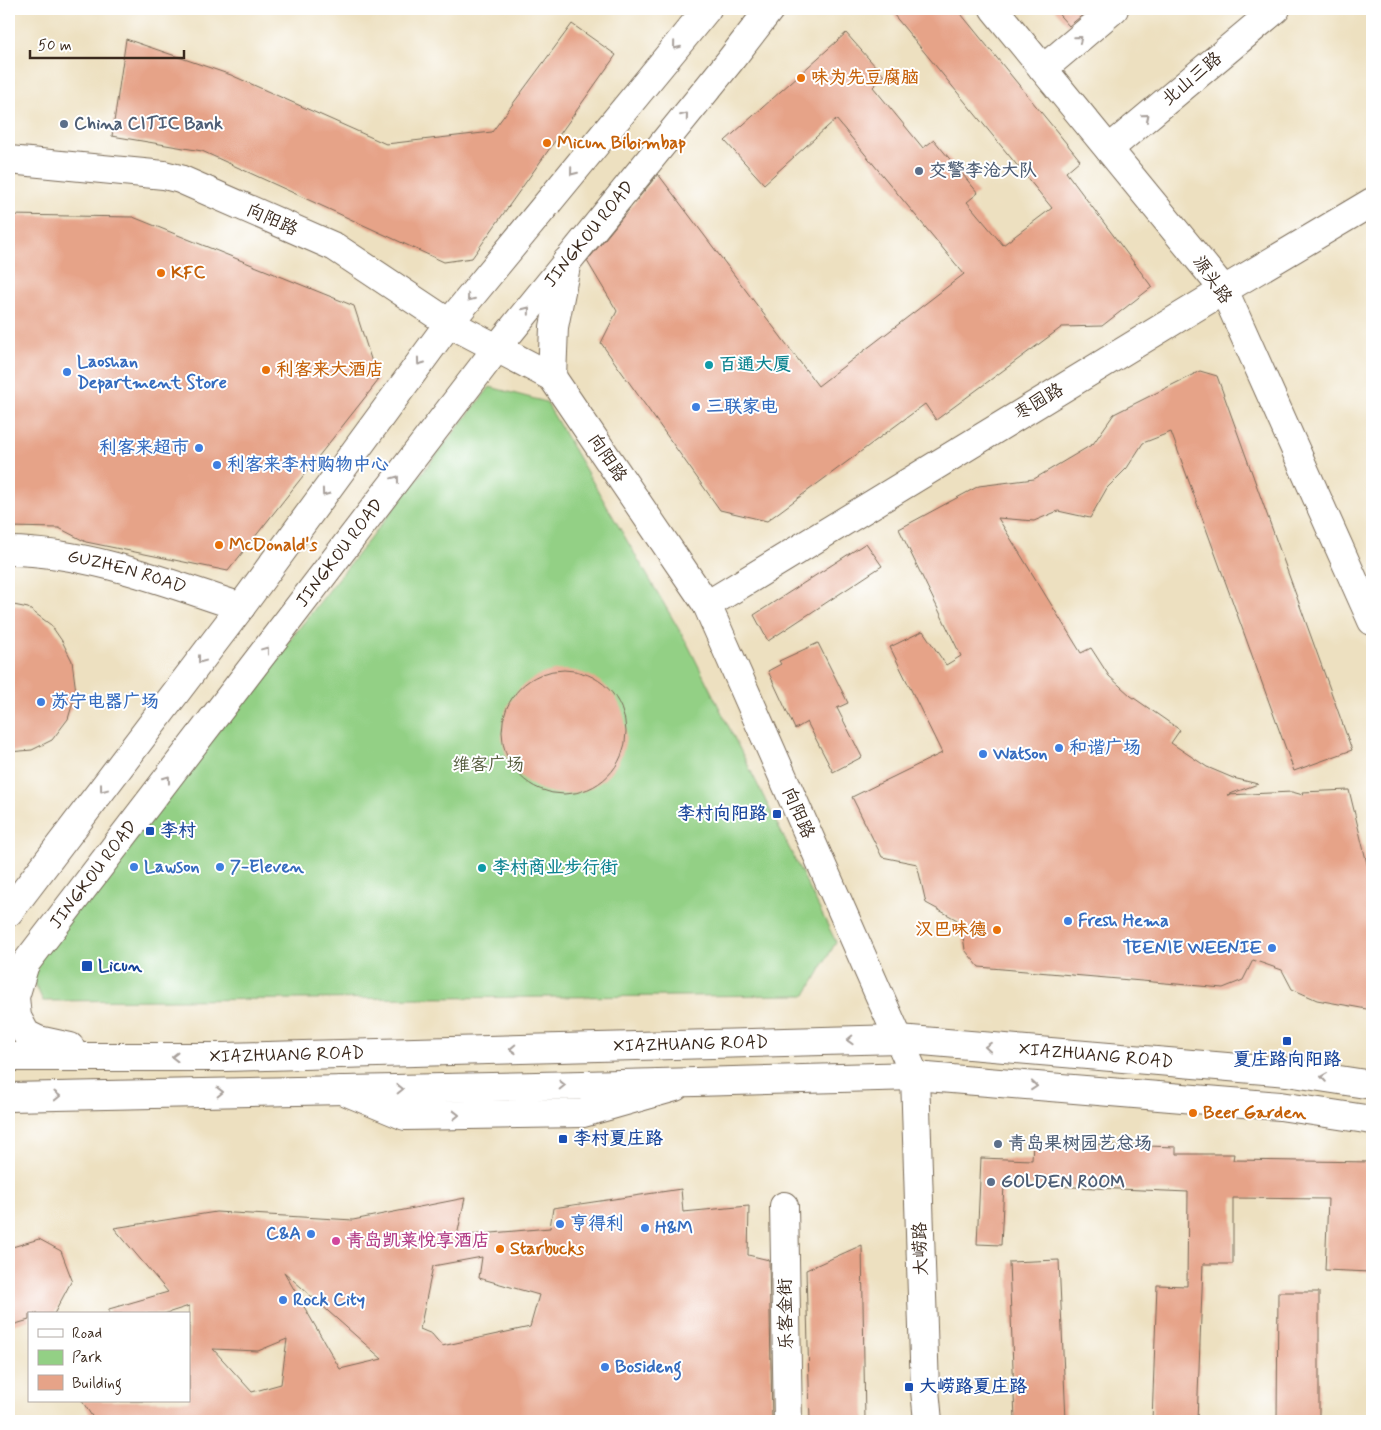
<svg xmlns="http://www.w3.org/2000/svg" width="1381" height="1430" font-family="Mynerve,'LXGW WenKai TC',sans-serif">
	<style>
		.green { fill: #93d085; stroke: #677d52 }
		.building { fill: #e6a388; fill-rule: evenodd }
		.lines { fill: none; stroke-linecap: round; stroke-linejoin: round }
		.minor-casing { stroke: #796a57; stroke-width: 30 }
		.major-casing { stroke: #796a57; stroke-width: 30 }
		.minor { stroke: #fff; stroke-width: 28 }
		.major { stroke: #fff; stroke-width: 28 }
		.oneway { stroke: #a79f9a }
		.food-dot { fill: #e8710a; stroke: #fff; stroke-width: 2 }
		.service-dot { fill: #5c6f8a; stroke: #fff; stroke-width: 2 }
		.culture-dot { fill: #0f9aa8; stroke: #fff; stroke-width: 2 }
		.shop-dot { fill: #3f7fe0; stroke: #fff; stroke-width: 2 }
		.transit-dot { fill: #1a4fb4; stroke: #fff; stroke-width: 2 }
		.hotel-dot { fill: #d1479c; stroke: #fff; stroke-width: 2 }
		.labels { text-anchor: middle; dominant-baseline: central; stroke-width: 4; stroke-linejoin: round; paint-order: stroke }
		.food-label { font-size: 18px; font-weight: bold; fill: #c56008; stroke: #fff; text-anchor: start }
		.street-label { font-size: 18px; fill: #3b2a1e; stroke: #fff }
		.service-label { font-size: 18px; font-weight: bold; fill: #4e5e75; stroke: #fff; text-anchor: start }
		.shop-label { font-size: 18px; font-weight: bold; fill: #366cbe; stroke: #fff; text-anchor: start }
		.culture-label { font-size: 18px; font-weight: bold; fill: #0d838f; stroke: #fff; text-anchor: start }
		.park-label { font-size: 18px; fill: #555c3d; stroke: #fff }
		.transit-label { font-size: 18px; font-weight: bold; fill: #164399; stroke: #fff; text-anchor: start }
		.hotel-label { font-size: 18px; font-weight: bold; fill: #b23c85; stroke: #fff; text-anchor: start }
	</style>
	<rect width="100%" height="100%" fill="#fff"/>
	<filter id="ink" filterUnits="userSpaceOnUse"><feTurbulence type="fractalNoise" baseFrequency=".02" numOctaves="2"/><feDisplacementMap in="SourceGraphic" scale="10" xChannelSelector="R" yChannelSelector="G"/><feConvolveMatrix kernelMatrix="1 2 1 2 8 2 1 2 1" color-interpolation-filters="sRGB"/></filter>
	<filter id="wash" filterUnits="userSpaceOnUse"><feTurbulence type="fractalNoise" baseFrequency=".0096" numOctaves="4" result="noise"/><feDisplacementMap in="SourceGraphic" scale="20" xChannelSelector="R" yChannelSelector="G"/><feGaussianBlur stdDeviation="1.12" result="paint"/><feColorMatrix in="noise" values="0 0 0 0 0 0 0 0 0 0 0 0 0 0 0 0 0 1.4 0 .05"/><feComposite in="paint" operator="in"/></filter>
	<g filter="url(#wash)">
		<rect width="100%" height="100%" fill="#ede0c0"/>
		<polygon class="green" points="490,387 546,402 688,645 836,942 806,995 43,1001 29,970"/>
		<g id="blocks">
			<g class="building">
				<polygon points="889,9 957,9 1080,160 1066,172 1152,287 1102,326 1062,327 936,420 925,404 767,521 720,510 601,343 617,311 587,261 658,174 818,386 964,274 836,119 764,184 725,141 846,33 884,76 873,87 923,148 934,140 978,193 967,202 1003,245 1052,208"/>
				<polygon points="1054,9 1090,9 1069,26"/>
				<polygon points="572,24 616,55 472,258 444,262 202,151 112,136 126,39 231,75 386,144 492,132"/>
				<polygon points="9,215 133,217 354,306 378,381 228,571 86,542 59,528 9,527"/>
				<polygon points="1200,371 1217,376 1352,750 1294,771 1171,432 1143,443 1127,468 1107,488 1090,518 1058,511 1034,521 998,518 1081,653 1091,648 1109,676 1131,696 1180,730 1171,743 1207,767 1233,778 1258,784 1227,795 1292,792 1303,795 1302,792 1349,790 1372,884 1372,1010 1317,1000 1292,989 1282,970 1253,960 1243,980 1223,988 979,967 965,950 961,922 926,903 917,864 882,857 852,797 942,753 890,647 923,631 946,665 961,656 899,529 979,486 1034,479 1093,444 1114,414"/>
				<polygon points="866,543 882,566 768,641 754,615"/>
				<polygon points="9,604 28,608 51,625 62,641 72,661 76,692 68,719 52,740 32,750 9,752"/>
				<polygon points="818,643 848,703 837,708 862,757 833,772 807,722 795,729 768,671 781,664 779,661"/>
				<circle cx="564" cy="732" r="62"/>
				<polygon points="1033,1142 1176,1147 1176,1154 1234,1154 1233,1160 1372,1162 1370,1272 1325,1270 1328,1199 1233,1198 1233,1264 1203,1264 1197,1421 1152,1421 1157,1285 1187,1286 1188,1192 1004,1184 1001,1245 977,1244 981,1158 1032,1160"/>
				<path d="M681,1189L683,1212L749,1206L748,1255L769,1260L772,1421H95L82,1401H189V1306L164,1314H109V1309L168,1292L114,1228L216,1212L353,1220L465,1198L457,1236L550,1228L553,1208ZM482,1257L479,1278L539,1295L530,1327L442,1346L432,1334L420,1329L433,1266ZM284,1272L382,1359L340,1369ZM287,1339L281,1384L252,1392L213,1349L258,1351Z"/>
				<polygon points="39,1239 61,1251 72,1280 54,1314 29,1314 29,1320 9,1326 9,1248"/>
				<polygon points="862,1245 865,1421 810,1421 806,1270"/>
				<polygon points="1059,1260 1066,1421 1015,1421 1009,1262"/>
				<polygon points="1278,1292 1319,1292 1319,1421 1277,1421"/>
			</g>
		</g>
	</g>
	<g filter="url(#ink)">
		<use href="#blocks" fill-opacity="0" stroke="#796a57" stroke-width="1"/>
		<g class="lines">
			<g class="minor-casing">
				<g id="minor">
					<polyline points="994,9 1224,290 1372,621"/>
					<polyline points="1043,69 1114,9"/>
					<polyline points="1109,149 1276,9"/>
					<polyline points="9,160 164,175 180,179 335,247 449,323 552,377 707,605 915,1076 925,1390 928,1421"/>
					<polyline points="552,377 554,327 567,261"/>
					<path id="s1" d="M9,551C90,552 165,582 241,607"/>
					<polyline points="707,605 1224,290 1372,202"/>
					<polyline points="342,1090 405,1116 583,1113 675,1087"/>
					<polyline points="784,1206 788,1421"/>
				</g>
			</g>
			<g class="major-casing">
				<g id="major">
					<polyline points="9,912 241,607 449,323 707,9"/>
					<polyline points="24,967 15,997 17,1017 26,1034 38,1040 70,1047"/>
					<path id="s2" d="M9,985L497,348L729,62L770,9"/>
					<path id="s3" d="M9,1057H225L899,1039L1287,1072L1372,1085"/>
					<polyline points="9,1097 583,1085 915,1076 1280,1106 1372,1120"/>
				</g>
			</g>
			<use href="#minor" class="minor"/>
			<use href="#major" class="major"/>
		</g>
		<defs><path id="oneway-chevron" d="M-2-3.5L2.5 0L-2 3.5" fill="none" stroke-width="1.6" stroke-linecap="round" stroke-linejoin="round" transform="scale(1.25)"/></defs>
		<g class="oneway">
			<use href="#oneway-chevron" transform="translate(1079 39) rotate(-40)"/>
			<use href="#oneway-chevron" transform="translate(676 46) rotate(129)"/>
			<use href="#oneway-chevron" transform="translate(685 116) rotate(-51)"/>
			<use href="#oneway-chevron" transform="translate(1146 117) rotate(-40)"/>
			<use href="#oneway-chevron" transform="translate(573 172) rotate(129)"/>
			<use href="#oneway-chevron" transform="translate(470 298) rotate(129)"/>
			<use href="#oneway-chevron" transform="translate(527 310) rotate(-51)"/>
			<use href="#oneway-chevron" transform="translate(420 362) rotate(126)"/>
			<use href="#oneway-chevron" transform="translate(396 479) rotate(-53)"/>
			<use href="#oneway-chevron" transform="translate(325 493) rotate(126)"/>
			<use href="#oneway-chevron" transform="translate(266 650) rotate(-53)"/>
			<use href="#oneway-chevron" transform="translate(201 660) rotate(127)"/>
			<use href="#oneway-chevron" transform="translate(167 779) rotate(-53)"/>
			<use href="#oneway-chevron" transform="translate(103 789) rotate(127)"/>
			<use href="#oneway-chevron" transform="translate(850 1040) rotate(178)"/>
			<use href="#oneway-chevron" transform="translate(988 1047) rotate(-175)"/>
			<use href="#oneway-chevron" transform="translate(513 1049) rotate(178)"/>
			<use href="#oneway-chevron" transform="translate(175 1057) rotate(180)"/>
			<use href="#oneway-chevron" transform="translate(1324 1077) rotate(-171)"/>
			<use href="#oneway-chevron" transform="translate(562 1085) rotate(-1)"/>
			<use href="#oneway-chevron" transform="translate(1034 1086) rotate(5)"/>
			<use href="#oneway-chevron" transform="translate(400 1089) rotate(-1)"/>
			<use href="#oneway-chevron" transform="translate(220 1092) rotate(-1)"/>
			<use href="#oneway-chevron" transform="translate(57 1096) rotate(-1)"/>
			<use href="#oneway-chevron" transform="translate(456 1115) rotate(-1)"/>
		</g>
	</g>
	<g class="food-dot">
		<circle cx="801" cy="78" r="5"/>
		<circle cx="547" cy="143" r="5"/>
		<circle cx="161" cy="273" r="5"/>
		<circle cx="266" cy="370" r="5"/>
		<circle cx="219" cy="545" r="5"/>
		<circle cx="997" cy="930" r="5"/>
		<circle cx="1193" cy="1113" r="5"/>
		<circle cx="500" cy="1249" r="5"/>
	</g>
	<g class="service-dot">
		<circle cx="64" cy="124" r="5"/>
		<circle cx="919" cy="171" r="5"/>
		<circle cx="998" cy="1144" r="5"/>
		<circle cx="991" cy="1182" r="5"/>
	</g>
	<g class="culture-dot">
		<circle cx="709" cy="365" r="5"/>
		<circle cx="482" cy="868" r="5"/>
	</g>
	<g class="shop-dot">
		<circle cx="67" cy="372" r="5"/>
		<circle cx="696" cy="407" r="5"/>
		<circle cx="199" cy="448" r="5"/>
		<circle cx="217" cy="465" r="5"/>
		<circle cx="41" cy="702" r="5"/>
		<circle cx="1059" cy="748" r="5"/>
		<circle cx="983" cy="754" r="5"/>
		<circle cx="134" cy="867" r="5"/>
		<circle cx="220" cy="867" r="5"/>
		<circle cx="1068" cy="921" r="5"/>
		<circle cx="1272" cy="948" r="5"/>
		<circle cx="560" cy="1224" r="5"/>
		<circle cx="645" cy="1228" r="5"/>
		<circle cx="311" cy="1234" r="5"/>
		<circle cx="283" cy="1300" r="5"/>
		<circle cx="605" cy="1367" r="5"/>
	</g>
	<g class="transit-dot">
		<rect x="772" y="809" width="10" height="10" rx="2.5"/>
		<rect x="145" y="826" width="10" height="10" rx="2.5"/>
		<rect x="81" y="960" width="12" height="12" rx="2.5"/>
		<rect x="1282" y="1036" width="10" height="10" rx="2.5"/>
		<rect x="558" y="1134" width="10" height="10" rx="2.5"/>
		<rect x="904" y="1382" width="10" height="10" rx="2.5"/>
	</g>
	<circle class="hotel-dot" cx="336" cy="1241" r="5"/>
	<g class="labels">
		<g class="food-label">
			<text x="811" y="78">味为先豆腐脑</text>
			<text x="557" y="143">Micun Bibimbap</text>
			<text x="171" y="273">KFC</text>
			<text x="276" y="370">利客来大酒店</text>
			<text x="229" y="545">McDonald's</text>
			<text x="987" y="930" text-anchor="end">汉巴味德</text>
			<text x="1203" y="1113">Beer Garden</text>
			<text x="510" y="1249">Starbucks</text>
		</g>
		<g class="street-label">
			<text transform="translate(1192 79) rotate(-40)">北山三路</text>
			<text transform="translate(272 220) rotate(24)">向阳路</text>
			<text stroke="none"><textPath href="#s2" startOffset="949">JINGKOU ROAD</textPath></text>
			<text transform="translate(1212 280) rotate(55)">源头路</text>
			<text transform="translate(1039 402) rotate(-31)">枣园路</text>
			<text transform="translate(607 458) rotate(56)">向阳路</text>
			<text stroke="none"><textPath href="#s2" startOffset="544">JINGKOU ROAD</textPath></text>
			<text stroke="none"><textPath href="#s1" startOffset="120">GUZHEN ROAD</textPath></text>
			<text transform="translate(798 813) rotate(66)">向阳路</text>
			<text stroke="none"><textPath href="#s2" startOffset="139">JINGKOU ROAD</textPath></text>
			<text stroke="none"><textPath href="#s3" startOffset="682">XIAZHUANG ROAD</textPath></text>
			<text stroke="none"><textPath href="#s3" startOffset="278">XIAZHUANG ROAD</textPath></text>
			<text stroke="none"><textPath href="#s3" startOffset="1088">XIAZHUANG ROAD</textPath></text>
			<text transform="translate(921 1249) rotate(-92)">大崂路</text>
			<text transform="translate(786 1314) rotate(-91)">乐客金街</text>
		</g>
		<g class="service-label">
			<text x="74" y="124">China CITIC Bank</text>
			<text x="929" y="171">交警李沧大队</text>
			<text x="1008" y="1144">青岛果树园艺总场</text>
			<text x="1001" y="1182">GOLDEN ROOM</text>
		</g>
		<g class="shop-label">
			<text x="77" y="362">Laoshan<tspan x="77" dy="21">Department Store</tspan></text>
			<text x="706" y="407">三联家电</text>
			<text x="189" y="448" text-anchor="end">利客来超市</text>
			<text x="227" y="465">利客来李村购物中心</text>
			<text x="51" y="702">苏宁电器广场</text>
			<text x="1069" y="748">和谐广场</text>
			<text x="993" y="754">Watson</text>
			<text x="144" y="867">Lawson</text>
			<text x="230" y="867">7-Eleven</text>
			<text x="1078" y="921">Fresh Hema</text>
			<text x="1262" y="948" text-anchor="end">TEENIE WEENIE</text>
			<text x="570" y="1224">亨得利</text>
			<text x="655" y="1228">H&amp;M</text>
			<text x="301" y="1234" text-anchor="end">C&amp;A</text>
			<text x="293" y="1300">Rock City</text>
			<text x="615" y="1367">Bosideng</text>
		</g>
		<g class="culture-label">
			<text x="719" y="365">百通大厦</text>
			<text x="492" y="868">李村商业步行街</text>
		</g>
		<g class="park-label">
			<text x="488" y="765">维客广场</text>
		</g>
		<g class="transit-label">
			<text x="767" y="814" text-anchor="end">李村向阳路</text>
			<text x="160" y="831">李村</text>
			<text x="98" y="966">Licun</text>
			<text x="1287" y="1060" text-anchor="middle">夏庄路向阳路</text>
			<text x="573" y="1139">李村夏庄路</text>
			<text x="919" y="1387">大崂路夏庄路</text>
		</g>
		<g class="hotel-label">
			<text x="346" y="1241">青岛凯莱悦享酒店</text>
		</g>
	</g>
	<rect width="1381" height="1430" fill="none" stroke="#fff" stroke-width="30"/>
	<rect x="28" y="1312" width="162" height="90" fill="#ffffff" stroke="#b1aaa5"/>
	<rect x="38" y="1329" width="25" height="8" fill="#ffffff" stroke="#b1aaa5"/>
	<text x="72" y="1338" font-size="15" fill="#3b2a1e">Road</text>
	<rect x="38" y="1350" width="25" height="15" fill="#93d085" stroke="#b1aaa5"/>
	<text x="72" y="1362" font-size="15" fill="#3b2a1e">Park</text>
	<rect x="38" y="1375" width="25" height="15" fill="#e6a388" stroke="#b1aaa5"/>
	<text x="72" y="1388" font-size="15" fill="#3b2a1e">Building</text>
	<path d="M30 50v8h154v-8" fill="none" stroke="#3b2a1e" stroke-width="2.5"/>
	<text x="38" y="50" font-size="15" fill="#3b2a1e" stroke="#ffffff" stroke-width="4" paint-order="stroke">50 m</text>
</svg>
